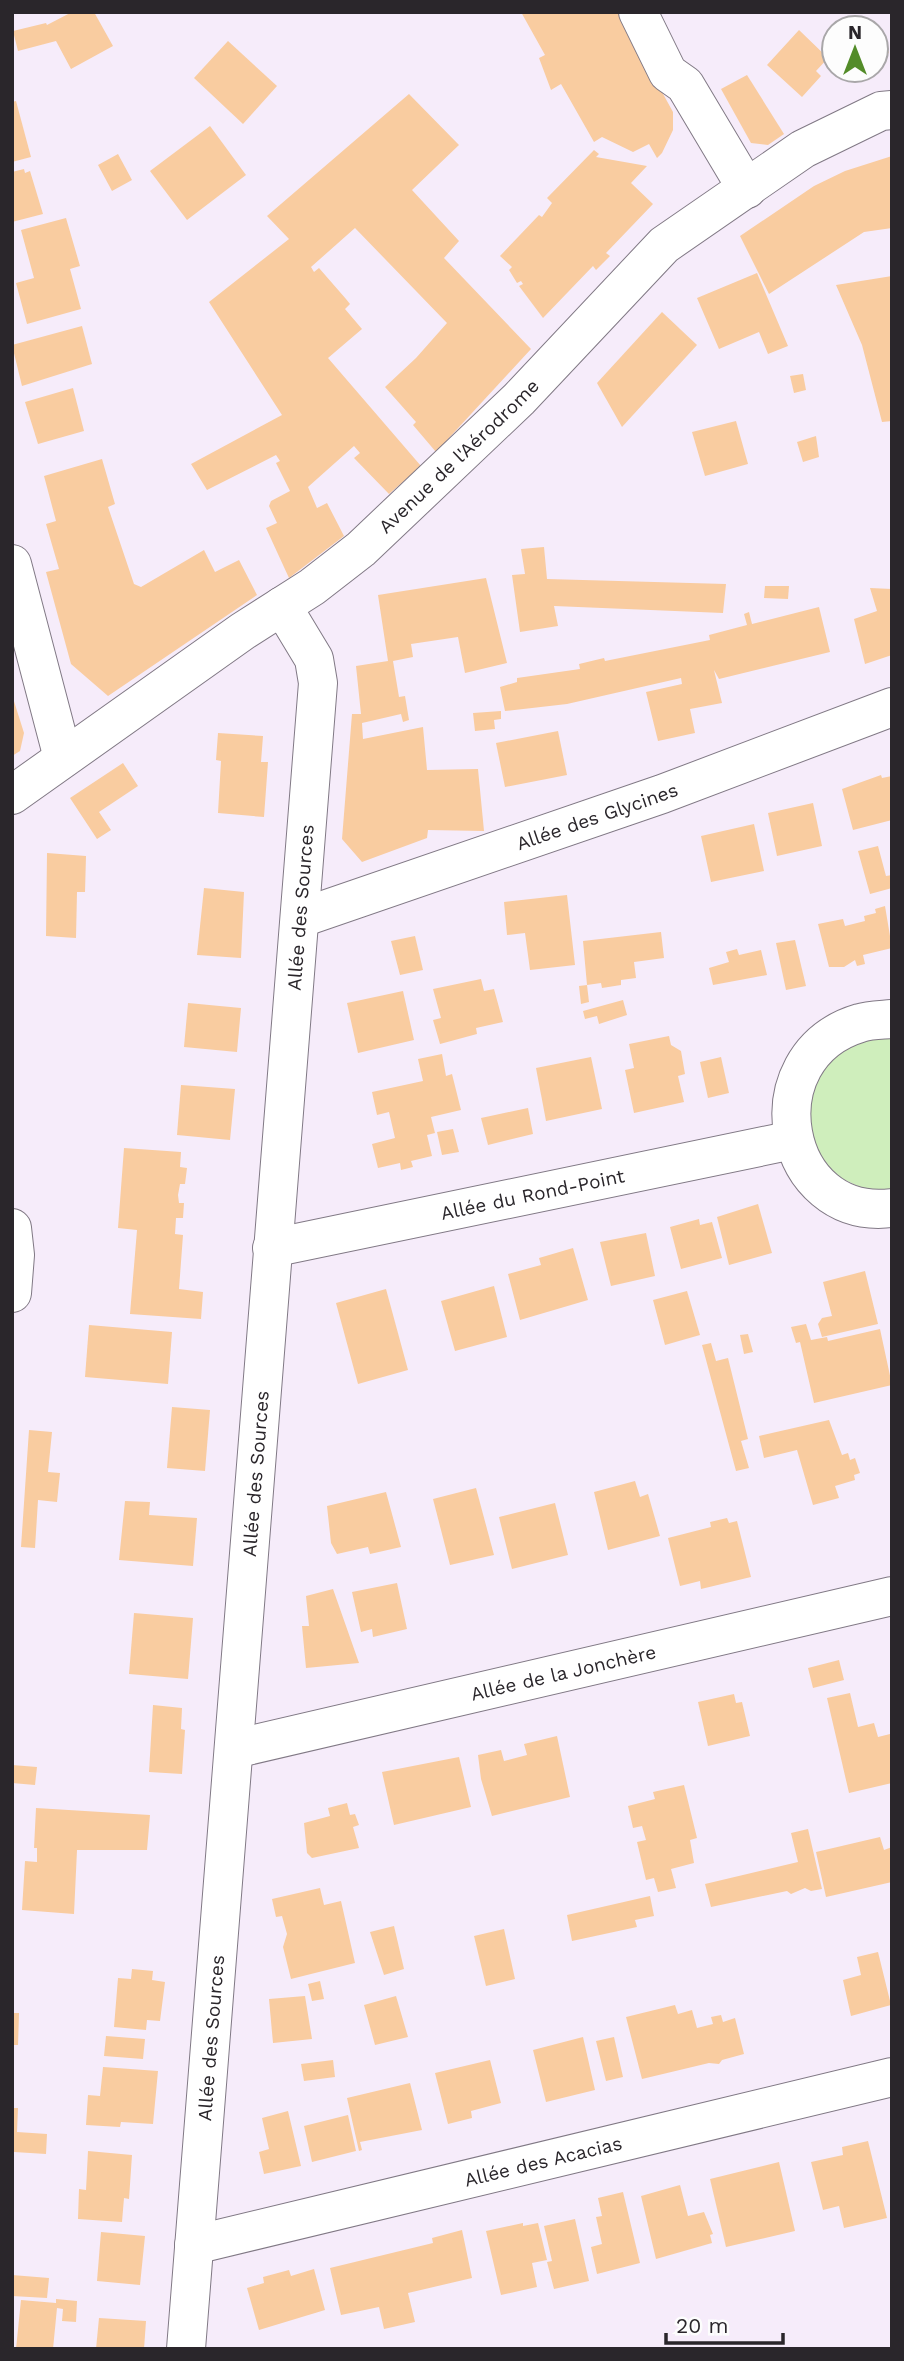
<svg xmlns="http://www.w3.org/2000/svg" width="904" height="2361" font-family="'Work Sans',sans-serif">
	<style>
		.green { fill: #cfeebc }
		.building { fill: #f9cca0 }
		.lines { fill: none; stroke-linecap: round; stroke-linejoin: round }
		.street-casing { stroke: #817985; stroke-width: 40 }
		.street { stroke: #fff; stroke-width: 38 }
		.labels { text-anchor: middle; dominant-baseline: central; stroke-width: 6; stroke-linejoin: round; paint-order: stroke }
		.street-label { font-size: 19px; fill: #2a262b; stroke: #fdfdfd }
	</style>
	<rect width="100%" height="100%" fill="#f6ecfa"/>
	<polygon class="green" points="892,1035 892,1194 875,1194 832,1174 817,1156 806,1111 822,1066 860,1039"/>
	<g class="building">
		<polygon points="72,12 94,12 113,46 71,69 56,41 18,51 13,31 46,23 47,25"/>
		<polygon points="521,12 618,12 673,112 673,130 662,153 657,158 649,144 633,152 602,137 594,142 561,84 551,90 539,58 545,55"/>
		<polygon points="799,30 828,58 816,71 821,76 802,97 767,65"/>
		<polygon points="876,38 889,52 881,65 876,58"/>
		<polygon points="228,41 277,86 243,124 194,78"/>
		<polygon points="747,75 784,134 768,145 751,143 721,89"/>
		<polygon points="409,94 459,145 412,190 459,241 444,258 531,349 436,452 413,425 416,422 385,387 416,358 447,323 355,228 311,267 314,272 319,268 346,299 350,304 345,309 362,329 328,358 421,466 389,494 354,458 360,453 354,446 308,487 317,508 327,503 344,536 289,578 266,528 277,523 269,506 271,501 290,491 276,463 280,461 276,455 207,490 191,464 282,415 209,302 289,239 267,216"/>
		<polygon points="16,101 31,157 12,162 12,102"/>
		<polygon points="210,126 246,175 187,220 150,171"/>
		<polygon points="594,150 599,154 596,157 647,166 631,183 653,204 606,253 610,256 596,270 593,266 543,318 519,286 523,284 521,281 517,283 509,270 512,267 500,256 539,215 542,217 552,203 547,198"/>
		<polygon points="118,154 132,180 112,191 98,165"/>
		<polygon points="892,156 892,228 864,232 769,294 740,236 814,186 845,171"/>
		<polygon points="24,169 25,173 30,171 43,214 12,222 12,172"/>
		<polygon points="66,218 80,266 70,269 81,309 27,324 16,283 34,278 21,230"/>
		<polygon points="757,273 788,346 768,354 759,332 719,349 697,298"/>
		<polygon points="892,276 892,421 882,422 862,345 836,285"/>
		<polygon points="662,312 697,345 622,427 597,383"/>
		<polygon points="82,326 92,364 22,386 12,345"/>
		<polygon points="803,374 806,390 794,393 790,376"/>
		<polygon points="73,388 84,431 38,444 25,402"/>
		<polygon points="736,421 748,464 705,476 692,432"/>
		<polygon points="816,436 819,457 803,462 797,442"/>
		<polygon points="102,459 115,504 108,507 134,584 141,587 204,550 215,572 239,560 257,595 108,696 71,664 46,572 59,569 46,524 56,521 44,476"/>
		<polygon points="544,547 547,579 726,584 723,613 554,606 558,626 520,632 512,575 525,574 521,549"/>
		<polygon points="486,578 507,663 465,673 458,637 411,644 413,657 393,661 399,697 405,696 409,720 403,722 401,714 362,723 363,739 423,727 427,770 478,769 484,831 428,830 427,838 362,862 342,839 352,714 361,714 356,666 388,661 378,595"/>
		<polygon points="765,586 789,586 788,599 764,598"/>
		<polygon points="870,588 892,589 892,655 865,664 854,619 877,611"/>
		<polygon points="819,607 830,652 719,679 714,670 722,703 690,709 695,733 658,741 646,692 682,684 681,678 567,704 505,711 500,687 517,682 517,678 580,669 579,664 604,658 605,661 710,640 709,635 747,625 744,614 749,612 752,624"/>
		<polygon points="13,698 24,733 20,751 12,756"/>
		<polygon points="501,711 501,719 494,720 495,729 475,731 473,713"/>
		<polygon points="558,731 567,775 505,787 496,743"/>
		<polygon points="218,733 263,736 261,762 268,762 264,817 218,813 221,761 216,760"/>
		<polygon points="123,763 138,786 99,812 111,830 97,839 70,798"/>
		<polygon points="881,775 882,778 892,776 892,820 853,830 842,789"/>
		<polygon points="813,803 822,846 777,856 768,813"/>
		<polygon points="754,824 764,871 711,882 701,836"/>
		<polygon points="878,846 886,876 892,875 892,888 870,894 858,851"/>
		<polygon points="47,853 86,856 85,892 77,892 76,938 46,936"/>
		<polygon points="204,888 244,892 241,958 197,955"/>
		<polygon points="567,895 575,965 530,970 525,933 507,935 504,902"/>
		<polygon points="885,906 892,948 863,955 865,964 857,966 855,960 844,967 829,967 818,924 843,919 845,926 865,921 864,916 876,913 875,909"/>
		<polygon points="661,932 664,958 634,962 636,978 621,980 621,985 602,988 601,983 587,985 583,941"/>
		<polygon points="415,936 423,970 400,975 391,941"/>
		<polygon points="795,940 806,986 786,990 776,943"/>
		<polygon points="737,949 739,955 761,950 767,975 713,985 709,968 729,962 726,952"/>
		<polygon points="481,979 484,991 494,989 503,1022 476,1028 477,1034 440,1044 433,1020 441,1018 433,989"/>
		<polygon points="587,985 589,1002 581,1004 579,986"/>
		<polygon points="403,991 414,1040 358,1053 347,1003"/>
		<polygon points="623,1000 627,1015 599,1024 597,1016 585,1019 583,1011"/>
		<polygon points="188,1003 241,1008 237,1052 184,1047"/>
		<polygon points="669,1036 671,1045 681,1051 685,1074 678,1076 684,1102 634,1113 625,1070 634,1068 629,1044"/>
		<polygon points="442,1054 446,1076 452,1074 461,1110 431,1117 435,1133 427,1135 432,1156 411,1161 413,1167 401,1170 400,1163 378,1168 372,1144 395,1138 389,1112 377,1115 372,1092 423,1081 418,1059"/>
		<polygon points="591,1057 602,1109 546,1121 536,1068"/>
		<polygon points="721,1057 729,1093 708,1098 700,1062"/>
		<polygon points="181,1085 235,1089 230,1140 177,1135"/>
		<polygon points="528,1108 533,1134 488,1145 481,1118"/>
		<polygon points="453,1129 459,1152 442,1155 437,1132"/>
		<polygon points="124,1148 181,1152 180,1167 187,1168 185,1184 180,1184 178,1195 179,1203 184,1203 183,1218 176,1218 175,1234 183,1235 179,1289 203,1292 201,1319 130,1314 137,1230 118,1228"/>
		<polygon points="758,1204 772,1253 729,1265 717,1217"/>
		<polygon points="699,1219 700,1225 712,1222 722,1258 681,1269 670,1227"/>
		<polygon points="646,1233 655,1276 611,1286 600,1242"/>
		<polygon points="573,1248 588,1300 520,1320 508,1274 541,1265 539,1258"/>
		<polygon points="865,1271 878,1324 822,1337 818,1324 822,1318 832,1316 823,1282"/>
		<polygon points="494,1286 507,1337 455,1351 441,1301"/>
		<polygon points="386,1289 408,1370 358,1384 336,1303"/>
		<polygon points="687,1291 700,1335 665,1345 653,1300"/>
		<polygon points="806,1324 811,1340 827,1337 828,1341 880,1329 892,1385 814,1403 800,1342 796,1343 791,1327"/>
		<polygon points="89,1325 172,1332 168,1384 85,1377"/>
		<polygon points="748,1334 753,1352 744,1354 740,1335"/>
		<polygon points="711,1343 716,1361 728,1358 748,1439 741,1441 749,1468 736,1471 702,1345"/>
		<polygon points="172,1407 210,1410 205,1471 167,1468"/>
		<polygon points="829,1420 842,1455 848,1453 850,1460 855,1458 860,1473 854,1475 855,1480 835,1486 839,1498 813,1505 797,1450 764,1458 759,1436"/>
		<polygon points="29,1430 52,1432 48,1472 60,1473 57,1502 38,1500 35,1548 21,1547"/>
		<polygon points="635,1481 640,1497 648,1494 660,1536 608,1550 594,1492"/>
		<polygon points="476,1488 494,1555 450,1565 433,1499"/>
		<polygon points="386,1492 401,1547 370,1554 368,1547 337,1554 331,1543 327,1506"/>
		<polygon points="125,1501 150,1502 149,1515 197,1518 193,1566 119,1560"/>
		<polygon points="555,1503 568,1555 512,1569 499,1517"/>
		<polygon points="727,1518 729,1523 737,1521 751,1577 701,1589 700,1581 680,1586 668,1538 711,1527 710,1522"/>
		<polygon points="397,1583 407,1629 373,1637 372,1629 361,1632 352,1592"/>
		<polygon points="333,1589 359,1663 306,1668 302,1626 309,1626 306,1596"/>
		<polygon points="134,1613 193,1618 188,1679 129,1674"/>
		<polygon points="839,1660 844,1680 813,1688 808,1668"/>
		<polygon points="850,1693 858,1727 874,1723 878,1737 890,1734 892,1783 849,1793 827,1698"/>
		<polygon points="734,1694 736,1703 742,1702 750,1736 708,1746 698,1702"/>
		<polygon points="153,1705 182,1708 181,1729 185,1730 182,1774 149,1772"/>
		<polygon points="557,1736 570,1797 492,1816 481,1779 478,1755 501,1750 504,1761 527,1755 524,1744"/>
		<polygon points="459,1757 471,1807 394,1825 382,1772"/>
		<polygon points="12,1765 37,1767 35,1785 12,1783"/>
		<polygon points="684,1785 697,1838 690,1840 694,1863 671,1869 676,1888 658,1892 654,1878 646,1880 637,1842 646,1840 642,1826 633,1828 628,1806 655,1799 653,1792"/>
		<polygon points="347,1803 350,1815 355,1814 359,1825 353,1827 359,1848 312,1858 307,1853 304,1823 330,1816 328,1808"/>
		<polygon points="36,1808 150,1815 147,1850 77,1850 74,1914 22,1910 25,1861 37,1862 37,1848 34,1848"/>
		<polygon points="808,1829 822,1889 811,1891 805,1888 791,1894 787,1891 711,1907 705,1884 798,1862 791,1833"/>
		<polygon points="880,1837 884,1850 892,1847 892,1882 826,1897 816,1852"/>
		<polygon points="320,1888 324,1905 341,1901 355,1963 291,1979 283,1947 287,1934 282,1916 276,1917 272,1899"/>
		<polygon points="650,1896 654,1916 635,1920 637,1927 572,1941 567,1915"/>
		<polygon points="394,1926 404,1969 384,1975 370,1932"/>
		<polygon points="504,1929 515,1979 486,1986 474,1936"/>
		<polygon points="878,1952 891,2005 851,2016 843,1980 861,1975 857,1957"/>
		<polygon points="132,1969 153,1971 152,1980 165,1982 160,2021 147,2020 146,2030 114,2027 118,1978 131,1979"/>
		<polygon points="320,1981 324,1999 312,2001 308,1984"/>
		<polygon points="305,1996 312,2039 273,2043 269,1999"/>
		<polygon points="396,1996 408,2037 375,2045 364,2005"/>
		<polygon points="675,2005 678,2014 692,2010 697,2028 713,2024 711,2017 721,2015 723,2022 735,2018 744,2054 722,2060 719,2064 709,2063 642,2079 626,2017"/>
		<polygon points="12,2013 19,2013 18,2045 12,2045"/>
		<polygon points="106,2036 145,2039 143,2059 104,2056"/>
		<polygon points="583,2037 595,2090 546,2102 533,2050"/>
		<polygon points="614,2037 623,2077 606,2081 596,2041"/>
		<polygon points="333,2060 335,2077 304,2081 301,2064"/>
		<polygon points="490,2060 501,2103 471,2111 472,2118 448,2124 435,2073"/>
		<polygon points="103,2067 158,2071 153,2124 121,2122 120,2127 86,2125 88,2095 100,2096"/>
		<polygon points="410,2083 422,2130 360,2142 362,2150 359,2151 347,2098"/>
		<polygon points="12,2108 18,2108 17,2132 47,2134 46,2154 14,2152"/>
		<polygon points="288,2111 301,2166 264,2174 259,2152 269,2149 262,2118"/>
		<polygon points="348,2115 356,2151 312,2162 304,2126"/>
		<polygon points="868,2141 887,2218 844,2228 839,2206 823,2210 811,2162 843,2155 842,2147"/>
		<polygon points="88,2151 132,2155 129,2199 124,2198 122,2222 78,2219 79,2189 86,2190"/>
		<polygon points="779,2162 795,2231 726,2247 710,2179"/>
		<polygon points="680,2185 688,2216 704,2212 713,2234 710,2235 712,2243 656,2259 641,2196"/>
		<polygon points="623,2192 640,2263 597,2274 591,2247 602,2244 596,2217 602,2216 598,2198"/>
		<polygon points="575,2219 589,2281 554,2289 547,2262 552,2261 544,2226"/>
		<polygon points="523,2223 523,2226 538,2223 547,2260 532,2263 537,2287 501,2295 486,2231"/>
		<polygon points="462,2230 472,2278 408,2293 415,2322 384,2329 379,2307 341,2315 330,2268 433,2243 432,2238"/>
		<polygon points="101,2232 145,2236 140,2285 97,2281"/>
		<polygon points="314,2269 325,2310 259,2330 247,2288 264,2283 263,2277 289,2270 291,2276"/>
		<polygon points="12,2275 49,2278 47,2298 12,2296"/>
		<polygon points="56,2299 77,2301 76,2322 62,2321 63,2309 57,2308 53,2349 16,2349 21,2300 56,2303"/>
		<polygon points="99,2318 146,2321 144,2349 96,2349"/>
	</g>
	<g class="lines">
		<g class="street-casing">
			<g id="street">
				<polyline points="638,12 668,73 685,85 747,189"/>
				<polyline points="12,564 63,758"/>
				<path id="s1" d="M12,795L243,631L312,587L361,549L519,399L664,245L803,149L881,111L892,110"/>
				<path id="s2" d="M301,918L662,794L892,707"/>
				<path d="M892,1019C881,1020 869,1020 860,1023C750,1056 781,1222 892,1208"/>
				<polyline points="12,1228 15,1255 12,1293"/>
				<path id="s3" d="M272,1248L793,1140"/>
				<path id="s4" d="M234,1749L892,1596"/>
				<path id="s5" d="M194,2245L892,2077"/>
				<path id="s6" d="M186,2349L318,683L314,659L282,606"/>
			</g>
		</g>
		<use href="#street" class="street"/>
	</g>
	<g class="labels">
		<g class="street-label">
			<text stroke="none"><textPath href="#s1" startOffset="562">Avenue de l'Aérodrome</textPath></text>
			<text stroke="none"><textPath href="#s2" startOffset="313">Allée des Glycines</textPath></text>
			<text stroke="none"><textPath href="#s6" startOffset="1446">Allée des Sources</textPath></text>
			<text stroke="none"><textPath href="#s3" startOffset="266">Allée du Rond-Point</textPath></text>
			<text stroke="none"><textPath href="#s6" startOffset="878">Allée des Sources</textPath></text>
			<text stroke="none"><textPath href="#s4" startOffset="338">Allée de la Jonchère</textPath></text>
			<text stroke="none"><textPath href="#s6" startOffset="312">Allée des Sources</textPath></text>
			<text stroke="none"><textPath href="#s5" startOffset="359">Allée des Acacias</textPath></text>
		</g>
	</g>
	<rect width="904" height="2361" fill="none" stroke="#2a262b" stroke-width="28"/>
	<g transform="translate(855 49)"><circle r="33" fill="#fdfdfd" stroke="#a9a7a9" stroke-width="2"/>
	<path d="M0-5L12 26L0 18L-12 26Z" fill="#538c29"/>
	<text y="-10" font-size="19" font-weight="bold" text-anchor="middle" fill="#2a262b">N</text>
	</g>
	<path d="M666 2333v10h117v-10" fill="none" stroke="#2a262b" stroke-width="3.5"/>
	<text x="676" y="2333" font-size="21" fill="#2a262b" stroke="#fdfdfd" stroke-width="5" paint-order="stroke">20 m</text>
</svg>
